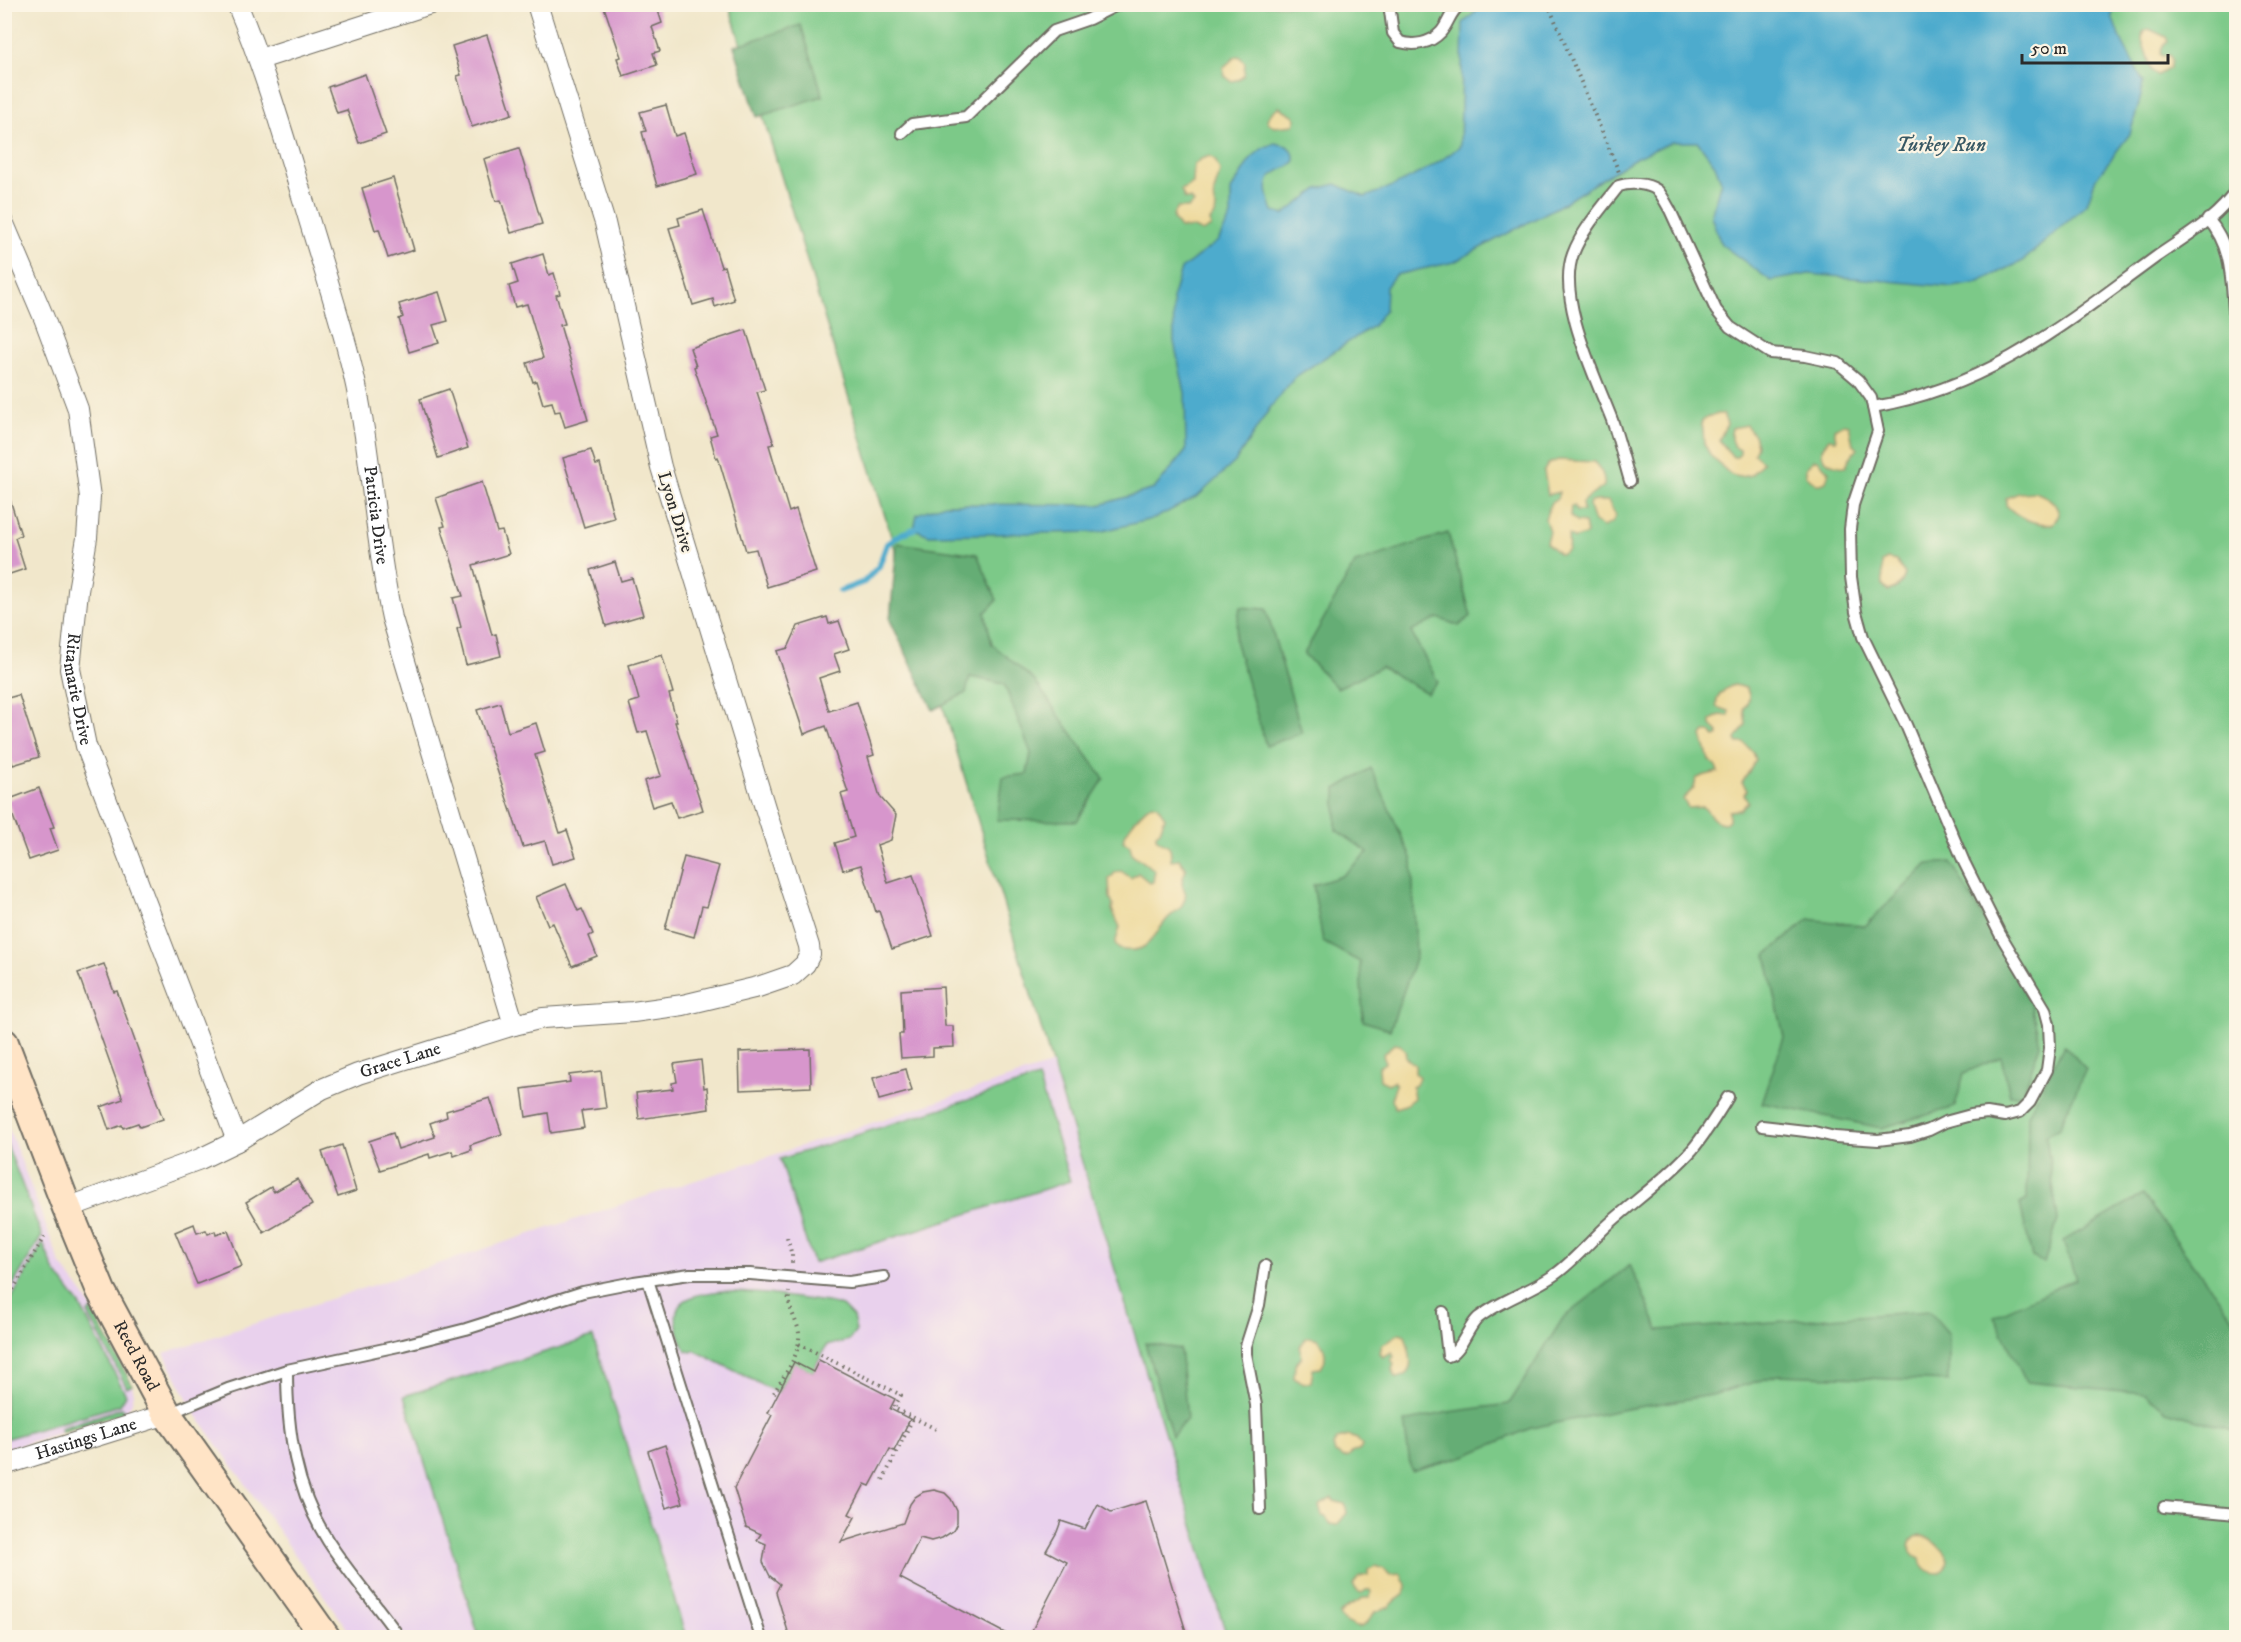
<svg xmlns="http://www.w3.org/2000/svg" width="2241" height="1642" font-family="'IM FELL DW Pica',serif">
	<style>
		.built { fill: #e9d1ed }
		.green { fill: #7cc988; stroke: #547a5a; stroke-width: 1.5 }
		.forest { fill: #65ad74; stroke: #486c50; stroke-width: 1.5 }
		.sand { fill: #eeda9e; stroke: #8c8264; stroke-width: 1.5 }
		.water { fill: #4eabcd; stroke: #3c6b7c; stroke-width: 1.5 }
		.lines { fill: none; stroke-linecap: round; stroke-linejoin: round }
		.stream { stroke: #4eabcd; stroke-width: 6 }
		.building { fill: #d796cc }
		.lane-casing { stroke: #706d63; stroke-width: 14 }
		.street-casing { stroke: #706d63; stroke-width: 22 }
		.secondary-casing { stroke: #706d63; stroke-width: 32 }
		.path { stroke: #706d63; stroke-width: 4; stroke-dasharray: 1.5 4.5; stroke-linecap: butt }
		.lane { stroke: #fff; stroke-width: 10 }
		.street { stroke: #fff; stroke-width: 20 }
		.secondary { stroke: #ffe4c6; stroke-width: 28 }
		.labels { text-anchor: middle; dominant-baseline: central; stroke-width: 4.5; stroke-linejoin: round; paint-order: stroke }
		.street-label { font-size: 18px; fill: #2b2b2b; stroke: #fcf5e5 }
		.water-label { font-size: 20px; font-style: italic; fill: #375864; stroke: #fcf5e5 }
	</style>
	<rect width="100%" height="100%" fill="#fcf5e5"/>
	<filter id="ink" filterUnits="userSpaceOnUse"><feTurbulence type="fractalNoise" baseFrequency=".0167" numOctaves="2"/><feDisplacementMap in="SourceGraphic" scale="12" xChannelSelector="R" yChannelSelector="G"/><feConvolveMatrix kernelMatrix="1 2 1 2 8 2 1 2 1" color-interpolation-filters="sRGB"/></filter>
	<filter id="wash" filterUnits="userSpaceOnUse"><feTurbulence type="fractalNoise" baseFrequency=".008" numOctaves="4" result="noise"/><feDisplacementMap in="SourceGraphic" scale="24" xChannelSelector="R" yChannelSelector="G"/><feGaussianBlur stdDeviation="1.35" result="paint"/><feColorMatrix in="noise" values="0 0 0 0 0 0 0 0 0 0 0 0 0 0 0 0 0 1.4 0 .05"/><feComposite in="paint" operator="in"/></filter>
	<g filter="url(#wash)">
		<rect width="100%" height="100%" fill="#f1e7cb"/>
		<g class="built">
			<polygon points="1053,1064 1227,1637 353,1637 193,1410 164,1353"/>
			<polygon points="4,1116 60,1263 86,1298 132,1385 134,1394 131,1405 123,1413 5,1450"/>
		</g>
		<g class="green">
			<polygon points="729,5 2236,5 2236,1637 1227,1637"/>
			<polygon points="1038,1078 1070,1181 813,1263 780,1159"/>
			<polygon points="5,1140 42,1236 5,1299 4,1299"/>
			<polygon points="43,1243 54,1270 80,1305 126,1395 120,1405 5,1439 5,1310"/>
			<path d="M722,1291L767,1294L827,1302L842,1306L853,1317L856,1331L849,1340L826,1346L813,1372L794,1363L778,1393L694,1350L692,1352L686,1351C665,1307 677,1295 722,1291Z"/>
			<polygon points="92,1310 132,1385 127,1388 88,1313"/>
			<polygon points="593,1337 686,1637 479,1637 404,1396"/>
			<polygon points="122,1408 124,1411 123,1413 61,1432 60,1428"/>
		</g>
		<g class="forest">
			<polygon points="801,25 823,96 757,117 734,46"/>
			<polygon points="1448,533 1471,616 1459,626 1438,618 1411,632 1438,682 1427,693 1381,667 1337,688 1304,654 1355,563"/>
			<polygon points="897,543 977,554 997,600 985,613 992,644 1034,680 1104,779 1077,821 997,820 1003,777 1027,774 1031,753 1004,684 970,677 966,693 933,710 890,620"/>
			<polygon points="1240,607 1266,609 1302,733 1266,746 1235,640"/>
			<polygon points="1371,768 1412,860 1416,956 1390,1030 1363,1021 1360,962 1323,942 1313,885 1342,876 1368,852 1336,830 1336,789"/>
			<polygon points="1951,862 2030,1001 2040,1044 2023,1095 2010,1095 2001,1057 1964,1073 1955,1107 1881,1128 1762,1103 1784,1037 1766,955 1809,919 1865,926 1928,864"/>
			<polygon points="2064,1045 2086,1069 2059,1128 2046,1136 2058,1220 2044,1263 2032,1257 2020,1204 2027,1200 2028,1115"/>
			<polygon points="2143,1195 2236,1322 2236,1431 2166,1411 2145,1393 2026,1382 1994,1316 2076,1279 2063,1241"/>
			<polygon points="1630,1265 1659,1330 1929,1311 1949,1334 1949,1381 1778,1375 1712,1395 1626,1409 1531,1428 1465,1456 1411,1471 1404,1422 1449,1412 1509,1404 1563,1318"/>
			<polygon points="1145,1343 1180,1349 1187,1419 1172,1436"/>
		</g>
		<g class="sand">
			<polygon points="2149,29 2166,37 2168,42 2163,45 2160,54 2162,56 2170,55 2172,60 2170,68 2158,75 2152,71 2142,40 2143,32"/>
			<polygon points="1239,56 1245,63 1244,75 1237,80 1231,81 1225,76 1223,68 1235,57"/>
			<polygon points="1279,107 1293,115 1296,119 1294,125 1274,127 1269,123 1267,119 1273,111"/>
			<path d="M1210,156L1215,160L1220,171C1218,183 1209,197 1216,208L1215,215L1210,221L1211,227L1202,232L1194,228H1180L1173,219L1174,212L1178,208H1188L1194,203L1191,199H1185L1181,190L1193,183L1194,165L1201,159Z"/>
			<path d="M1715,414H1723L1727,424L1719,440L1733,457H1737L1740,454V450C1730,445 1730,438 1732,428L1746,425L1754,435L1757,445L1754,454L1763,462L1751,475L1740,477L1731,475L1711,456L1704,444L1703,429L1701,423L1704,419Z"/>
			<path d="M1844,424L1849,425L1853,445L1857,449L1849,459L1846,466C1838,468 1822,462 1822,453C1821,447 1826,443 1829,439L1836,440L1834,429Z"/>
			<path d="M1558,460L1594,462C1601,470 1605,475 1604,486L1582,502L1583,511H1576L1574,506H1571L1570,516L1576,522L1585,523L1587,534L1574,539L1569,535C1566,543 1574,553 1559,554L1546,542L1549,531L1545,519L1551,502L1557,500L1559,492L1548,495L1544,471L1548,464Z"/>
			<polygon points="1814,460 1818,460 1829,472 1826,482 1821,484 1816,484 1806,475 1806,468"/>
			<path d="M2035,492C2048,497 2056,501 2059,515L2053,524C2035,525 2018,518 2006,505V498L2019,493Z"/>
			<polygon points="1597,501 1608,501 1616,516 1612,523 1603,527 1594,522 1589,507 1590,502"/>
			<path d="M1887,559L1896,561L1905,574C1903,583 1897,589 1888,591L1883,586L1882,562Z"/>
			<path d="M1734,685L1746,688C1751,696 1750,700 1744,708L1746,725L1737,737L1736,740L1738,743H1744L1753,752L1756,760L1742,783L1747,790L1744,794L1748,802L1740,810L1729,811V820L1725,823C1713,823 1711,814 1703,807L1688,808L1683,799L1694,788L1696,779L1702,776L1718,772L1716,766L1709,760L1702,736L1705,732H1710L1714,737L1718,736L1719,733L1711,725V720L1720,715L1729,716V711L1717,707C1714,697 1725,688 1734,685Z"/>
			<path d="M1152,804L1157,805L1165,817L1160,831L1156,834V838C1167,848 1171,840 1171,860L1179,859L1186,869C1185,873 1182,879 1182,883C1183,892 1188,890 1184,901C1181,910 1174,912 1168,918C1153,935 1149,956 1119,949L1115,944L1120,927L1112,910L1113,905L1110,898L1109,879L1116,872L1121,871L1131,878L1138,873L1150,883L1153,882L1155,870L1132,854L1130,845L1123,841C1125,830 1142,810 1152,804Z"/>
			<polygon points="1394,1044 1400,1045 1405,1050 1406,1058 1415,1065 1415,1073 1419,1077 1416,1085 1412,1087 1414,1098 1405,1105 1395,1108 1391,1099 1396,1085 1393,1081 1388,1084 1380,1080 1379,1067 1385,1063 1383,1054"/>
			<path d="M1400,1333L1405,1335C1409,1351 1419,1375 1396,1378L1392,1370L1394,1364L1391,1359L1394,1357L1392,1352L1383,1357L1380,1353L1382,1345Z"/>
			<path d="M1311,1337L1318,1339C1325,1347 1328,1359 1321,1368L1313,1369L1311,1382L1304,1384L1294,1378L1295,1365L1302,1356L1299,1347L1306,1338Z"/>
			<polygon points="1348,1436 1357,1439 1362,1446 1360,1450 1353,1451 1349,1457 1344,1458 1335,1453 1333,1445 1338,1439"/>
			<polygon points="1332,1498 1334,1501 1345,1504 1347,1513 1337,1525 1330,1524 1326,1517 1322,1516 1319,1506"/>
			<path d="M1920,1535C1933,1539 1941,1547 1948,1559L1946,1568L1940,1573C1929,1573 1924,1569 1920,1559C1907,1554 1907,1540 1920,1535Z"/>
			<path d="M1376,1566L1384,1569L1390,1575L1401,1574L1403,1580L1407,1585C1407,1599 1396,1596 1390,1607L1375,1612C1368,1622 1362,1633 1350,1624C1344,1621 1342,1621 1339,1615C1348,1603 1355,1606 1363,1598H1369L1372,1592L1370,1590H1366L1362,1593L1358,1592L1353,1585C1359,1576 1359,1577 1368,1575V1569Z"/>
		</g>
		<path class="water" d="M1488,5H2114L2112,16L2119,36L2143,82L2141,96L2130,134L2096,178L2087,204L2023,261L1977,283L1953,287L1809,274L1771,281L1721,244L1711,216L1721,181L1715,165L1698,142H1672L1637,157L1559,206L1454,262L1395,275L1386,287L1385,310L1373,326L1295,377L1270,408L1235,462L1198,496L1156,518L1099,532L929,535L914,529L917,514L945,504L1099,505L1154,489L1186,451L1185,393L1174,342L1173,296L1181,269L1218,241L1231,216V190L1251,158L1263,148L1275,143L1287,146L1293,152L1295,161C1287,169 1280,169 1274,174C1262,182 1269,200 1273,211L1283,215L1318,189L1336,184L1365,197C1398,185 1432,170 1460,146L1463,23L1480,8Z"/>
		<g class="lines">
			<polyline class="stream" points="840,591 864,582 879,566 887,544 901,534 914,529"/>
		</g>
		<g id="blocks">
			<g class="building">
				<polygon points="603,4 656,4 662,23 652,27 660,51 653,53 657,65 623,76 617,58 621,57"/>
				<polygon points="487,35 512,114 472,127 457,76 461,75 452,46"/>
				<polygon points="365,74 386,134 359,143 347,110 337,113 328,87"/>
				<polygon points="666,105 675,136 684,133 697,174 657,186 642,132 646,131 640,112"/>
				<polygon points="519,148 542,224 511,233 501,200 496,201 484,159"/>
				<polygon points="393,178 414,250 388,258 379,229 375,230 362,188"/>
				<polygon points="703,210 721,267 724,266 734,300 715,307 713,299 693,305 669,228 680,225 678,218"/>
				<polygon points="543,254 549,275 554,273 560,294 556,295 565,324 560,325 588,420 565,427 560,411 555,412 552,402 543,404 536,381 533,382 527,363 543,358 527,304 515,307 509,286 518,283 512,264"/>
				<polygon points="439,292 448,321 433,325 439,343 409,352 399,319 403,317 399,304"/>
				<polygon points="746,330 765,390 757,392 774,444 769,445 789,512 796,509 816,572 767,587 756,549 746,551 718,457 716,458 710,436 717,434 694,367 696,366 690,348"/>
				<polygon points="449,389 468,448 438,458 420,399"/>
				<polygon points="591,450 596,465 600,464 614,518 584,527 563,458"/>
				<polygon points="482,482 497,532 502,531 509,554 473,565 492,635 496,634 501,656 466,665 457,629 461,627 453,598 463,596 441,527 445,526 436,498"/>
				<polygon points="4,493 8,493 21,535 15,538 25,569 4,576"/>
				<polygon points="615,562 621,581 632,578 643,615 606,626 590,570"/>
				<polygon points="827,617 829,624 839,621 849,649 834,654 840,671 819,678 829,711 857,702 874,755 868,757 880,797 896,815 891,840 877,845 888,883 913,875 933,936 892,949 879,911 876,912 861,865 843,870 835,843 854,837 841,794 848,792 826,726 804,734 777,651 788,648 798,626"/>
				<polygon points="662,655 673,693 669,694 677,722 675,722 703,810 677,818 671,801 652,807 644,781 661,776 647,731 638,733 629,703 639,700 629,665"/>
				<polygon points="19,695 39,757 13,765 4,739 4,699"/>
				<polygon points="500,703 508,732 536,723 545,752 535,755 560,833 567,830 576,857 552,864 545,841 523,847 477,710"/>
				<polygon points="39,788 54,827 50,828 58,850 29,860 7,800"/>
				<polygon points="684,857 719,866 707,907 702,906 694,937 665,929"/>
				<polygon points="566,884 578,911 582,909 593,934 589,936 597,956 572,966 553,923 548,925 536,897"/>
				<polygon points="104,964 114,992 117,991 163,1119 140,1127 138,1123 123,1128 122,1125 109,1130 101,1107 123,1099 78,973"/>
				<polygon points="943,987 945,1026 953,1026 954,1047 933,1048 933,1056 901,1058 899,1034 903,1034 901,990"/>
				<polygon points="810,1049 811,1087 740,1090 739,1052"/>
				<polygon points="701,1060 704,1088 707,1087 709,1109 639,1119 636,1093 673,1089 672,1083 677,1082 674,1064"/>
				<polygon points="906,1069 912,1091 879,1100 873,1078"/>
				<polygon points="601,1071 606,1108 581,1111 584,1128 551,1133 548,1113 526,1117 522,1089 570,1082 569,1075"/>
				<polygon points="490,1098 502,1134 470,1145 471,1150 454,1156 452,1151 430,1158 429,1154 380,1170 369,1141 393,1133 398,1149 435,1137 430,1123 447,1117 446,1111"/>
				<polygon points="342,1145 356,1191 338,1197 322,1152"/>
				<polygon points="297,1179 312,1205 264,1233 246,1202 271,1187 274,1192"/>
				<polygon points="194,1224 197,1233 206,1230 208,1234 215,1231 216,1235 228,1231 242,1266 197,1284 175,1232"/>
				<polygon points="819,1360 895,1399 890,1409 910,1419 894,1451 890,1449 870,1486 865,1484 849,1514 855,1517 841,1542 903,1523 910,1504 915,1497 923,1492 934,1490 945,1493 951,1499 957,1511 957,1523 953,1531 942,1538 931,1541 920,1538 900,1578 1014,1638 790,1638 776,1592 780,1584 770,1576 763,1562 766,1544 757,1540 761,1534 746,1527 734,1488 772,1415 768,1413 794,1362 813,1372"/>
				<polygon points="665,1445 683,1503 666,1508 648,1451"/>
				<polygon points="1146,1501 1188,1638 1028,1638 1067,1562 1046,1551 1057,1532 1061,1521 1085,1529 1098,1504 1111,1512"/>
			</g>
		</g>
	</g>
	<g filter="url(#ink)">
		<use href="#blocks" fill-opacity="0" stroke="#706d63" stroke-width="1.5"/>
		<g class="lines">
			<g class="lane-casing">
				<g id="lane">
					<path d="M1389,4L1393,33L1400,42C1414,46 1430,44 1441,32C1449,23 1450,11 1461,4"/>
					<polyline points="902,133 912,124 966,117 1054,31 1089,19 1119,4"/>
					<path d="M2208,219C2236,251 2230,288 2236,327"/>
					<path d="M1873,407C1987,388 2066,323 2156,257C2183,238 2219,218 2236,190"/>
					<path d="M1630,481C1624,461 1619,440 1612,420C1596,378 1556,298 1573,254C1582,230 1603,206 1619,186C1629,182 1647,183 1657,190C1662,194 1666,204 1670,210L1716,310L1730,327L1770,353L1805,356L1838,363L1858,380L1871,398L1878,431L1853,505L1850,529L1851,577L1856,612L1863,637L1906,725L1964,862L2000,934L2045,1009L2049,1024L2050,1048L2047,1070L2030,1102L2020,1112L2005,1116L1987,1113L1971,1115L1945,1122L1929,1130L1910,1136L1878,1140L1835,1137L1814,1132L1762,1126"/>
					<polyline points="648,1280 761,1638"/>
					<path d="M1443,1312L1448,1356C1460,1354 1467,1328 1478,1318C1502,1299 1533,1291 1557,1273C1577,1258 1592,1239 1610,1223C1637,1199 1668,1177 1692,1150C1706,1133 1717,1115 1728,1097"/>
					<path d="M287,1370C287,1430 295,1489 328,1541C350,1575 377,1605 400,1638"/>
					<polyline points="168,1414 228,1389 287,1370 403,1345 466,1329 583,1292 634,1282 690,1274 750,1274 849,1282 884,1277"/>
					<polyline points="2164,1507 2236,1514"/>
					<polyline points="1260,1509 1256,1405 1246,1354 1246,1346 1259,1305 1265,1266"/>
				</g>
			</g>
			<g class="street-casing">
				<g id="street">
					<path id="s1" d="M237,4C265,70 284,138 305,206C321,261 340,316 353,372C372,453 374,537 392,618L514,1025"/>
					<polyline points="260,59 430,4"/>
					<path id="s2" d="M4,224L44,318L78,409L90,497L87,538L78,591L70,669L86,746L237,1141"/>
					<path id="s3" d="M67,1208L200,1159L237,1141L322,1089L358,1074L514,1025L543,1018L633,1012L683,1005L758,987L793,975L805,964L810,954L809,946L766,811L661,467L605,223L537,4"/>
					<path id="s4" d="M4,1465L167,1414"/>
				</g>
			</g>
			<g class="secondary-casing">
				<g id="secondary">
					<path id="s5" d="M4,1043L67,1208L101,1291L167,1414L326,1638"/>
				</g>
			</g>
			<g class="path">
				<polyline points="1548,4 1619,172"/>
				<polyline points="787,1238 792,1255 792,1264"/>
				<polyline points="4,1305 45,1235"/>
				<polyline points="799,1344 901,1395 894,1408 938,1430"/>
				<path d="M774,1393C785,1373 804,1351 798,1328C794,1315 787,1306 789,1292"/>
				<polyline points="883,1480 913,1418"/>
			</g>
			<use href="#lane" class="lane"/>
			<use href="#street" class="street"/>
			<use href="#secondary" class="secondary"/>
		</g>
	</g>
	<g class="labels">
		<g class="street-label">
			<text transform="translate(675 512) rotate(73)">Lyon Drive</text>
			<text stroke="none"><textPath href="#s1" startOffset="531">Patricia Drive</textPath></text>
			<text stroke="none"><textPath href="#s2" startOffset="482">Ritamarie Drive</textPath></text>
			<text stroke="none"><textPath href="#s3" startOffset="366">Grace Lane</textPath></text>
			<text stroke="none"><textPath href="#s5" startOffset="340">Reed Road</textPath></text>
			<text stroke="none"><textPath href="#s4" startOffset="86">Hastings Lane</textPath></text>
		</g>
		<g class="water-label">
			<text x="1941" y="145">Turkey Run</text>
		</g>
	</g>
	<rect width="2241" height="1642" fill="none" stroke="#fcf5e5" stroke-width="24"/>
	<path d="M2022 54v9h146v-9" fill="none" stroke="#2b2b2b" stroke-width="3"/>
	<text x="2031" y="54" font-size="18" fill="#2b2b2b" stroke="#fcf5e5" stroke-width="4.5" paint-order="stroke">50 m</text>
</svg>
